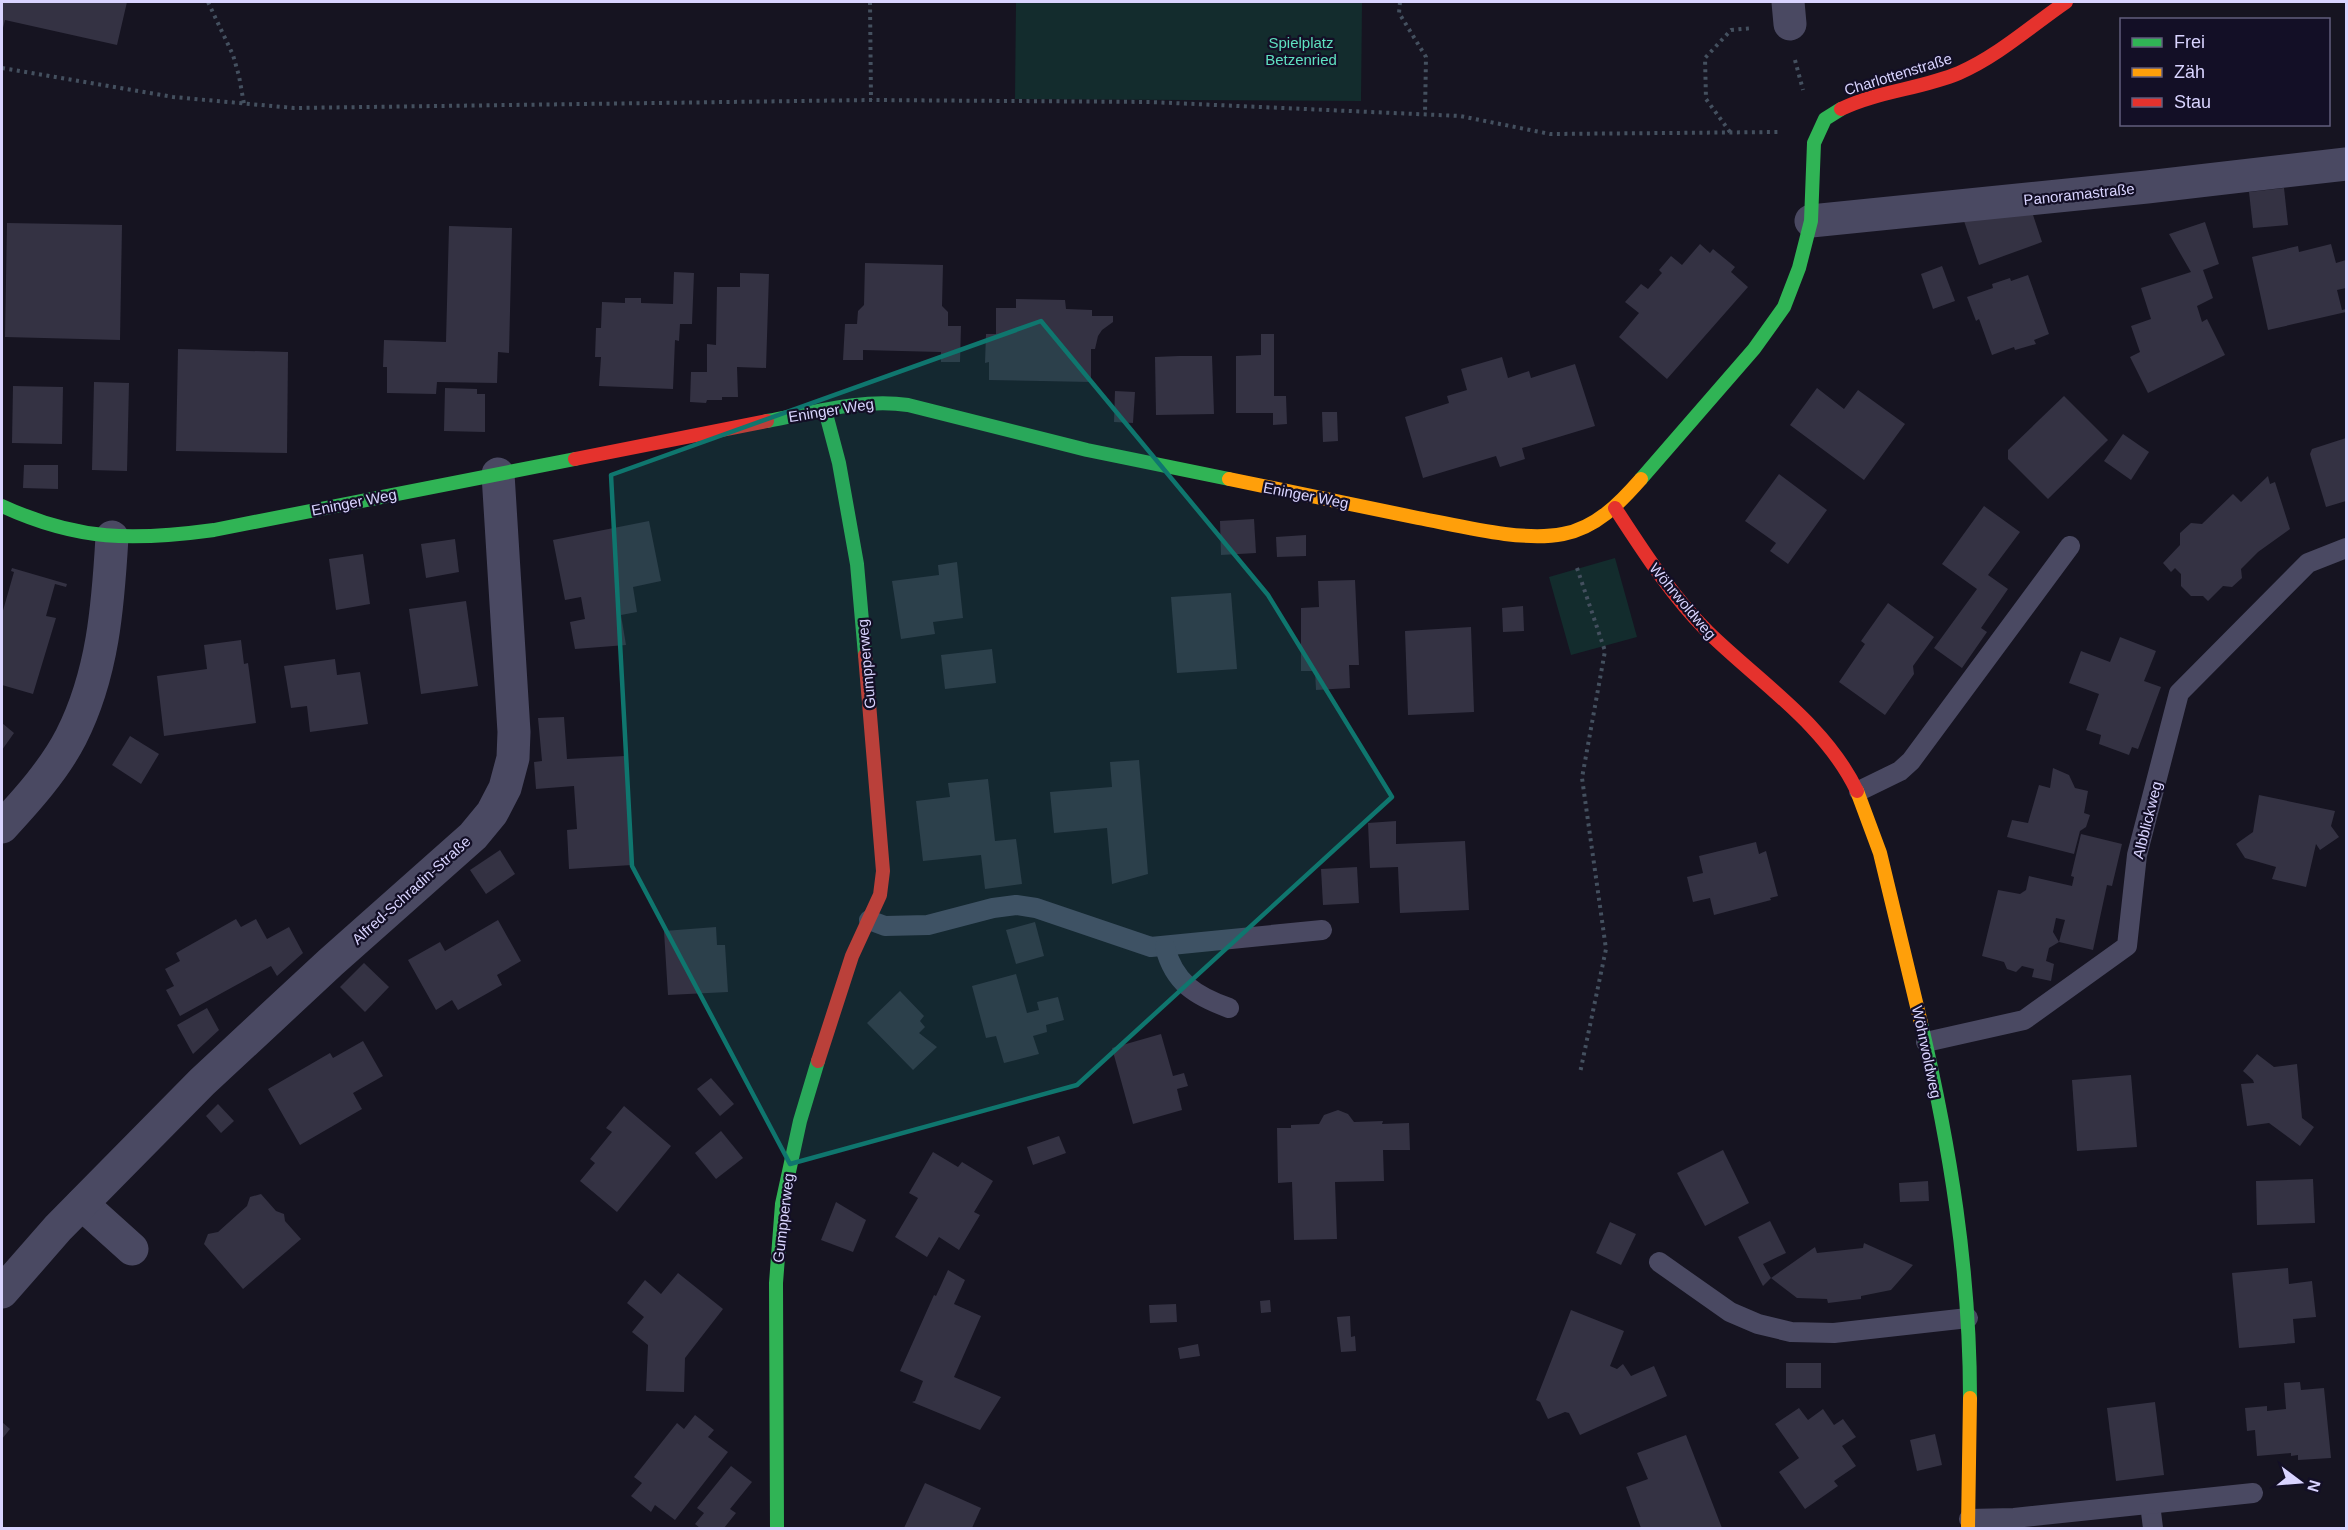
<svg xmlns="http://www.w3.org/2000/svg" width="2348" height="1530" font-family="Arial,sans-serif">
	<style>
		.green { fill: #132c2d }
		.building { fill: #343243 }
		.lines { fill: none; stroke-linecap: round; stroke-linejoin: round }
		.path { stroke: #44505f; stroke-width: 4; stroke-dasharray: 3 4.5; stroke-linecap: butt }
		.lane { stroke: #4a4962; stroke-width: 20 }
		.street { stroke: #4a4962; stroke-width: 33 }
		.fast { stroke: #30b455; stroke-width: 14 }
		.slow { stroke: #ff9f0a; stroke-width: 14 }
		.jam { stroke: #e5322d; stroke-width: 14 }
		.marked { fill: #0f766e; fill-opacity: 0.2; stroke: #0f766e; stroke-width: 4.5; stroke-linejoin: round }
		.labels { text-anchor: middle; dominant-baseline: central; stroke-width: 4.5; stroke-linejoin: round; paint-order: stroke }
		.park-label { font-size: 15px; fill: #5fe0c0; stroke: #130f26 }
		.street-label { font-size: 15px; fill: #d9d4ff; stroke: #130f26 }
	</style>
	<rect width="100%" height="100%" fill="#161421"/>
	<g class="green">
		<polygon points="1016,2 1362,2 1361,101 1015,99"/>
		<polygon points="1615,558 1637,637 1571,655 1549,577"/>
	</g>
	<g class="building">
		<polygon points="2,2 127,2 117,45 5,20 2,32"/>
		<polygon points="2284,188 2288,225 2253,228 2249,192"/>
		<polygon points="2032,212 2042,242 1979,265 1964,221"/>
		<polygon points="2205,222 2219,264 2203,270 2213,298 2197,306 2202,322 2207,319 2225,355 2148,393 2130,357 2140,352 2131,326 2151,319 2141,288 2191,272 2169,234"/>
		<polygon points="7,223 122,225 120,340 5,337"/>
		<polygon points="449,226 512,228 509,353 498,352 497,383 437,382 436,394 387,393 387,367 383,367 384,340 446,342"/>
		<polygon points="1700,244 1710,253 1713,249 1735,267 1731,272 1748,287 1667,379 1619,337 1639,313 1625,302 1641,284 1648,289 1662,273 1659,270 1671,256 1682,265"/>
		<polygon points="2331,244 2336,263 2346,260 2346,288 2337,290 2342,310 2346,309 2346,312 2268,330 2252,257 2298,246 2299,252"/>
		<polygon points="865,263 943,265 942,306 948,312 948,326 961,326 960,362 941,362 941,352 901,351 863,350 863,360 843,360 845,324 857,324 858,311 864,305"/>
		<polygon points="1942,266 1955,301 1933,309 1921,274"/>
		<polygon points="674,272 694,273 692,324 680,324 679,341 675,340 673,389 599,386 601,357 595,357 596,328 601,328 602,302 625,303 625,298 641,298 641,303 673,304"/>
		<polygon points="740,273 769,274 766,368 737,367 738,397 722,397 722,400 707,400 706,403 690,402 691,372 707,372 707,344 716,345 717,287 740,287"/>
		<polygon points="2028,275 2049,334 2034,340 2036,344 2015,350 2014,347 1992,355 1979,319 1976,321 1967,297 1993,288 1992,284 2010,278 2011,281"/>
		<polygon points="1016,299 1065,300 1066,309 1092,310 1092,316 1113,316 1113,322 1102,330 1098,336 1095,349 1091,349 1091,382 989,380 989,362 985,363 986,334 996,334 996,308 1016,308"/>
		<polygon points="1261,334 1274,334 1274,396 1286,396 1287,424 1273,425 1273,413 1236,413 1236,356 1261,355"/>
		<polygon points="178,349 288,352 287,453 176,451"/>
		<polygon points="1179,356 1212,356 1214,414 1156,415 1155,357"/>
		<polygon points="1502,357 1508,378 1529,371 1531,378 1575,364 1595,426 1522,448 1525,459 1500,467 1496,456 1423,478 1405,417 1449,403 1447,396 1467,390 1461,369"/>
		<polygon points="94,382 129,383 127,471 92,470"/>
		<polygon points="13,386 63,387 62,444 12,443"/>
		<polygon points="445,388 477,389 477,394 485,394 485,432 444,431"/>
		<polygon points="1817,388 1844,409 1858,390 1905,424 1864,480 1790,425"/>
		<polygon points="1115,391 1135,392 1133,423 1114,422"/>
		<polygon points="2064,396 2108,440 2048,499 2008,459 2008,450"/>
		<polygon points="1322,412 1337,412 1338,441 1323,442"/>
		<polygon points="2123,434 2149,452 2131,480 2104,461"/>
		<polygon points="2346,438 2346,501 2326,507 2310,454 2312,449"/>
		<polygon points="24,465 58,465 58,489 23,488"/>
		<polygon points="1779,474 1827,510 1788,564 1770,551 1776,543 1745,521"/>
		<polygon points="2268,476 2270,484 2275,482 2290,529 2258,552 2241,569 2242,578 2232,587 2223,586 2208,601 2203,596 2191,596 2181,586 2181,574 2175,568 2171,572 2163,563 2180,545 2180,533 2191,523 2202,524 2233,494 2241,502"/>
		<polygon points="1984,506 2020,532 1988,575 2008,589 1981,628 1987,632 1962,668 1934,648 1977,589 1942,564"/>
		<polygon points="1254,519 1256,553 1221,555 1220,521"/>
		<polygon points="649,521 661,581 633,587 637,612 621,615 626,645 575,649 570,622 585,619 581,597 565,600 553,540"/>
		<polygon points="1306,535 1306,556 1277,557 1276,537"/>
		<polygon points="455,539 459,572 426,578 421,544"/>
		<polygon points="363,554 370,604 336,610 329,559"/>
		<polygon points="957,562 963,618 933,622 935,634 901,639 892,581 939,575 938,565"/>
		<polygon points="12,568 67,584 66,587 55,584 46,616 56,618 33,694 2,685 2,614 14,572 11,571"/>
		<polygon points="1355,580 1359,665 1349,665 1350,688 1316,690 1315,671 1301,671 1301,608 1319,607 1318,581"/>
		<polygon points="1231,593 1237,669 1177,673 1171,597"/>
		<polygon points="466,601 478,686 421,694 409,609"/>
		<polygon points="1888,603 1934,637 1913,666 1914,674 1885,715 1839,682 1865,644 1861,641"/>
		<polygon points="1523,606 1524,631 1503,632 1502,608"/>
		<polygon points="1471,627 1474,712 1408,715 1405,631"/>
		<polygon points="2120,637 2156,651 2144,681 2161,687 2138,749 2132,747 2129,755 2099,744 2101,735 2086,730 2099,694 2069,683 2081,651 2110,662"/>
		<polygon points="241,640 244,664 248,663 256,723 164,736 157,676 207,669 204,645"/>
		<polygon points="992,649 996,683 945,689 941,655"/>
		<polygon points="335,659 337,675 360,672 368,724 310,732 307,706 291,708 284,666"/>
		<polygon points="564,717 567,759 625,756 632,865 569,869 567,830 577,829 574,786 536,789 534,762 542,761 538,718"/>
		<polygon points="2,723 14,733 2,750"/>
		<polygon points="130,736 159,754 141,784 112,765"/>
		<polygon points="1139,760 1148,874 1112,884 1107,828 1054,833 1050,792 1112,787 1110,762"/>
		<polygon points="2053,768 2069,775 2075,788 2088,791 2084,813 2090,815 2086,827 2080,831 2074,854 2007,837 2012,820 2028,823 2039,785 2050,788"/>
		<polygon points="988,779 995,841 1016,839 1022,884 985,889 981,855 923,861 916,801 950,797 948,783"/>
		<polygon points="2259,795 2335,811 2331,826 2339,837 2320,850 2316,844 2306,887 2272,879 2276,867 2245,858 2236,844 2253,832"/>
		<polygon points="1396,821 1396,844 1465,841 1469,910 1400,913 1398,867 1370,868 1368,823"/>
		<polygon points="2081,834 2122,844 2112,886 2107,885 2093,950 2059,942 2065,920 2056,918 2053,932 2059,942 2049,948 2046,961 2054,964 2051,981 2032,977 2034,969 2022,966 2016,972 2007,969 2004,962 1982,956 1998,890 2020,894 2026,890 2029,876 2072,886 2074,877 2071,876"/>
		<polygon points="1756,842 1759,854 1766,851 1778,896 1770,898 1771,900 1714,915 1710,898 1693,902 1687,877 1703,873 1699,856"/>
		<polygon points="500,850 515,874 486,894 470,870"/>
		<polygon points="1357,867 1359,903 1323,905 1321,869"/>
		<polygon points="236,919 241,927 256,919 267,939 289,927 303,953 277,976 271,966 180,1016 166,990 174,986 165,969 180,961 176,953"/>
		<polygon points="498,920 521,961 497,975 502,985 458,1010 452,1000 436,1010 408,960 440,942 445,951"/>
		<polygon points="1035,922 1044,956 1016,964 1006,930"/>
		<polygon points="716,927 717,945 725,945 728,992 668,995 664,931"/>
		<polygon points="364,963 389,987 365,1012 340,987"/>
		<polygon points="1016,974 1027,1013 1039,1010 1037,1002 1058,997 1064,1020 1046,1025 1047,1032 1033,1036 1039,1054 1004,1063 996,1036 986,1038 972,986"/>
		<polygon points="900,991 924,1016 920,1021 925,1027 919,1033 937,1047 913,1070 867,1023"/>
		<polygon points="207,1008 219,1030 193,1054 177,1025"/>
		<polygon points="1161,1034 1173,1076 1184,1073 1188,1086 1177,1089 1182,1110 1133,1124 1112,1048"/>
		<polygon points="363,1041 383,1076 353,1093 362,1109 300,1145 268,1089 330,1053 333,1058"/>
		<polygon points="2257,1054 2274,1067 2297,1064 2302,1118 2314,1127 2300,1146 2269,1123 2247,1126 2241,1084 2254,1083 2253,1080 2243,1071"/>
		<polygon points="2131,1075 2137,1147 2077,1151 2072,1080"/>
		<polygon points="711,1078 734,1104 720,1116 697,1089"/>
		<polygon points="218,1104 234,1121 221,1133 206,1116"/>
		<polygon points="624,1106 671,1146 617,1212 580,1181 595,1163 590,1159 612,1132 606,1128"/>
		<polygon points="1338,1110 1348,1114 1354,1122 1383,1121 1382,1124 1409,1123 1410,1150 1383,1150 1384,1181 1335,1182 1337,1239 1294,1240 1292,1182 1278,1183 1277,1128 1291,1128 1291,1125 1319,1124 1324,1115"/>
		<polygon points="721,1131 743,1158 716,1179 695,1153"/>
		<polygon points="1059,1136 1066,1153 1033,1165 1027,1147"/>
		<polygon points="1723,1150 1749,1203 1705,1226 1677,1173"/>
		<polygon points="933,1152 958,1167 962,1162 993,1181 974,1212 980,1215 959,1250 939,1237 927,1257 895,1237 918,1198 909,1193"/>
		<polygon points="2313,1179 2315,1223 2257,1225 2256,1181"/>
		<polygon points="1928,1181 1929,1201 1900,1202 1899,1183"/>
		<polygon points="261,1194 276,1211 284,1214 285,1221 301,1239 243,1289 204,1244 208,1234 218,1232 247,1206 250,1197"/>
		<polygon points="836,1202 866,1220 853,1252 821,1240"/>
		<polygon points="1770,1221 1786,1253 1763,1264 1771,1278 1763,1286 1738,1237"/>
		<polygon points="1610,1222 1636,1234 1621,1265 1596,1253"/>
		<polygon points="1864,1243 1913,1265 1891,1290 1861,1296 1861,1299 1828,1303 1827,1299 1797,1298 1771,1278 1815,1247 1817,1253 1863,1248"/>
		<polygon points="2288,1268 2289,1284 2312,1281 2316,1317 2293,1319 2295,1343 2239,1348 2232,1273"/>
		<polygon points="948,1270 965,1280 954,1304 981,1316 954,1377 1001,1397 980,1430 912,1402 915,1401 923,1381 900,1371 934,1295 936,1296"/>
		<polygon points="678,1273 723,1309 685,1358 684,1392 646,1391 648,1345 632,1332 644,1317 627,1303 645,1280 661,1294"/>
		<polygon points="1270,1300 1271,1312 1261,1313 1260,1301"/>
		<polygon points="1176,1304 1177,1322 1150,1323 1149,1305"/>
		<polygon points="1571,1310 1624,1331 1610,1366 1617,1369 1623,1364 1631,1376 1654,1366 1667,1396 1580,1435 1569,1413 1565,1412 1548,1419 1540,1402 1536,1400"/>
		<polygon points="1350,1316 1351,1337 1355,1336 1356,1351 1341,1352 1337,1317"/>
		<polygon points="1198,1344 1200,1356 1180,1359 1178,1348"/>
		<rect x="1786" y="1363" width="35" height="25"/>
		<polygon points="2300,1382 2301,1390 2324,1388 2331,1458 2298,1460 2298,1455 2291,1456 2291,1453 2257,1456 2255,1430 2247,1431 2245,1408 2267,1406 2267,1411 2286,1409 2284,1383"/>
		<polygon points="2155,1402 2164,1475 2116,1481 2107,1408"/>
		<polygon points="1799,1408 1808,1420 1823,1409 1834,1425 1843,1419 1856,1437 1842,1446 1856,1466 1834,1481 1838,1486 1805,1509 1779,1472 1799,1458 1775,1424"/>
		<polygon points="695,1415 714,1430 708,1437 728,1452 675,1520 655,1505 651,1512 631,1496 642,1483 634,1477 677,1423 684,1429"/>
		<polygon points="2,1422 10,1429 2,1439"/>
		<polygon points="1935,1434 1942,1465 1917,1471 1910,1440"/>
		<polygon points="1686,1435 1722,1528 1641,1528 1626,1487 1648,1479 1637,1453"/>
		<polygon points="731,1466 752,1482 730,1509 736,1513 724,1528 700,1528 695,1524 704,1513 697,1508"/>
		<polygon points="925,1483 981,1508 972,1528 904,1528"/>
	</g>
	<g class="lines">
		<g class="path">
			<polyline points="208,2 233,55 239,76 244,104"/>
			<polyline points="870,2 871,100"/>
			<polyline points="1400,2 1399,13 1426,57 1425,114"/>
			<polyline points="1795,60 1803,90"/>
			<polyline points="2,68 173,97 294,108 871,100 1150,102 1460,116 1550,134 1781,132"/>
			<polyline points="1730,132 1706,99 1705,58 1731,30 1753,28"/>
			<polyline points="1577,568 1605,651 1582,778 1606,949 1580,1073"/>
		</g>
		<g class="lane">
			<polyline points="1859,791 1900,771 1911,761 2070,546"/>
			<polyline points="869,920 885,926 928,925 993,908 1016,905 1036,908 1151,947 1322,930"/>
			<path d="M1165,947C1174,983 1196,996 1229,1008"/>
			<polyline points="1926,1042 2024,1020 2127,946 2137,855 2179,693 2308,563 2346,548"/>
			<polyline points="1659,1262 1730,1312 1758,1324 1791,1332 1834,1333 1968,1318"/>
			<polyline points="2150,1504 2153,1528"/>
			<polyline points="1969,1519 2014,1518 2253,1493"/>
		</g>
		<g class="street">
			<polyline points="1788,2 1790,24"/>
			<polyline points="1811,221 2147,187 2346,164"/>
			<path d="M2,827C27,800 54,770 71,737C103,674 108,606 112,537"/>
			<polyline points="82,1204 132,1249"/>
			<polyline points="2,1292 58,1228 202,1082 331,962 473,836 492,813 505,788 513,758 514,732 498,474"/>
		</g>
		<g class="fast">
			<polyline points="825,410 839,463 857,564 865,655"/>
			<path d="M767,421C812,413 862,398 908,405L1087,450L1229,479"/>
			<polyline points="1641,479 1754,349 1784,307 1799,268 1811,221 1814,143 1825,119 1841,109"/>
			<path d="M2,506C78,541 133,541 214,530L575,459"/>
			<path d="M1921,1023C1950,1147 1970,1270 1970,1398"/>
			<polyline points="777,1528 776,1283 782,1204 800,1121 818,1061"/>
		</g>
		<g class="slow">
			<path d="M1229,479C1292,492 1355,505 1418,518C1461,526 1521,542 1563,534C1596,528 1620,503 1641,479"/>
			<polyline points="1857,791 1880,853 1921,1023"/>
			<polyline points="1968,1528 1970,1398"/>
		</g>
		<g class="jam">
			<path d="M1841,109C1878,91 1921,89 1959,73C1998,56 2031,26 2066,2"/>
			<polyline points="575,459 767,421"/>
			<path d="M1615,508C1643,551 1671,595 1708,632C1759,682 1825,724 1857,791"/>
			<polyline points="818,1061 852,956 880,895 883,871 865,655"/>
		</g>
	</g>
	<path class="marked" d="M1041,321L1268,595L1392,797L1077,1085L790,1164L632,866L611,475Z"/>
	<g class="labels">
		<g class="park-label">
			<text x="1301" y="42">Spielplatz<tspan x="1301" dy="17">Betzenried</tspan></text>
		</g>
		<g class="street-label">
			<text transform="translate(1898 74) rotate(-17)">Charlottenstraße</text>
			<text transform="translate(2079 194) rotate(-6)">Panoramastraße</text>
			<text transform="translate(831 410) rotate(-9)">Eninger Weg</text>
			<text transform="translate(1306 495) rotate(11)">Eninger Weg</text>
			<text transform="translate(354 502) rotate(-11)">Eninger Weg</text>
			<text transform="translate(1683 601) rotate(50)">Wöhrwoldweg</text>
			<text transform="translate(866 664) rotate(-95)">Gumpperweg</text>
			<text transform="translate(2147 820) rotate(-76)">Albblickweg</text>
			<text transform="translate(411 890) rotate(-42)">Alfred-Schradin-Straße</text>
			<text transform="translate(1927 1052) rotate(78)">Wöhrwoldweg</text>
			<text transform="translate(783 1218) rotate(-83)">Gumpperweg</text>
		</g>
	</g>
	<rect width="2348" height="1530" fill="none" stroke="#d9d4ff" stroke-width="6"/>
	<rect x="2120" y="18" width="210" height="108" fill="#130f26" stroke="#625e7d" stroke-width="1.5"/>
	<rect x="2132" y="38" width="30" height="9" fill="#30b455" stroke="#625e7d" stroke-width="1.5"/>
	<text x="2174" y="48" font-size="18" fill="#d9d4ff">Frei</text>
	<rect x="2132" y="68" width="30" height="9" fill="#ff9f0a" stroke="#625e7d" stroke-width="1.5"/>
	<text x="2174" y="78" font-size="18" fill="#d9d4ff">Zäh</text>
	<rect x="2132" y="98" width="30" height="9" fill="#e5322d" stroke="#625e7d" stroke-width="1.5"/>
	<text x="2174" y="108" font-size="18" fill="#d9d4ff">Stau</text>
	<g transform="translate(2300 1482) rotate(106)" stroke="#130f26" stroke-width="4.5" paint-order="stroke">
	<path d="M0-4.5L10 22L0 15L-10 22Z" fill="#d9d4ff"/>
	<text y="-9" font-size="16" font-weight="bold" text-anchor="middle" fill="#d9d4ff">N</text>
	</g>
</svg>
